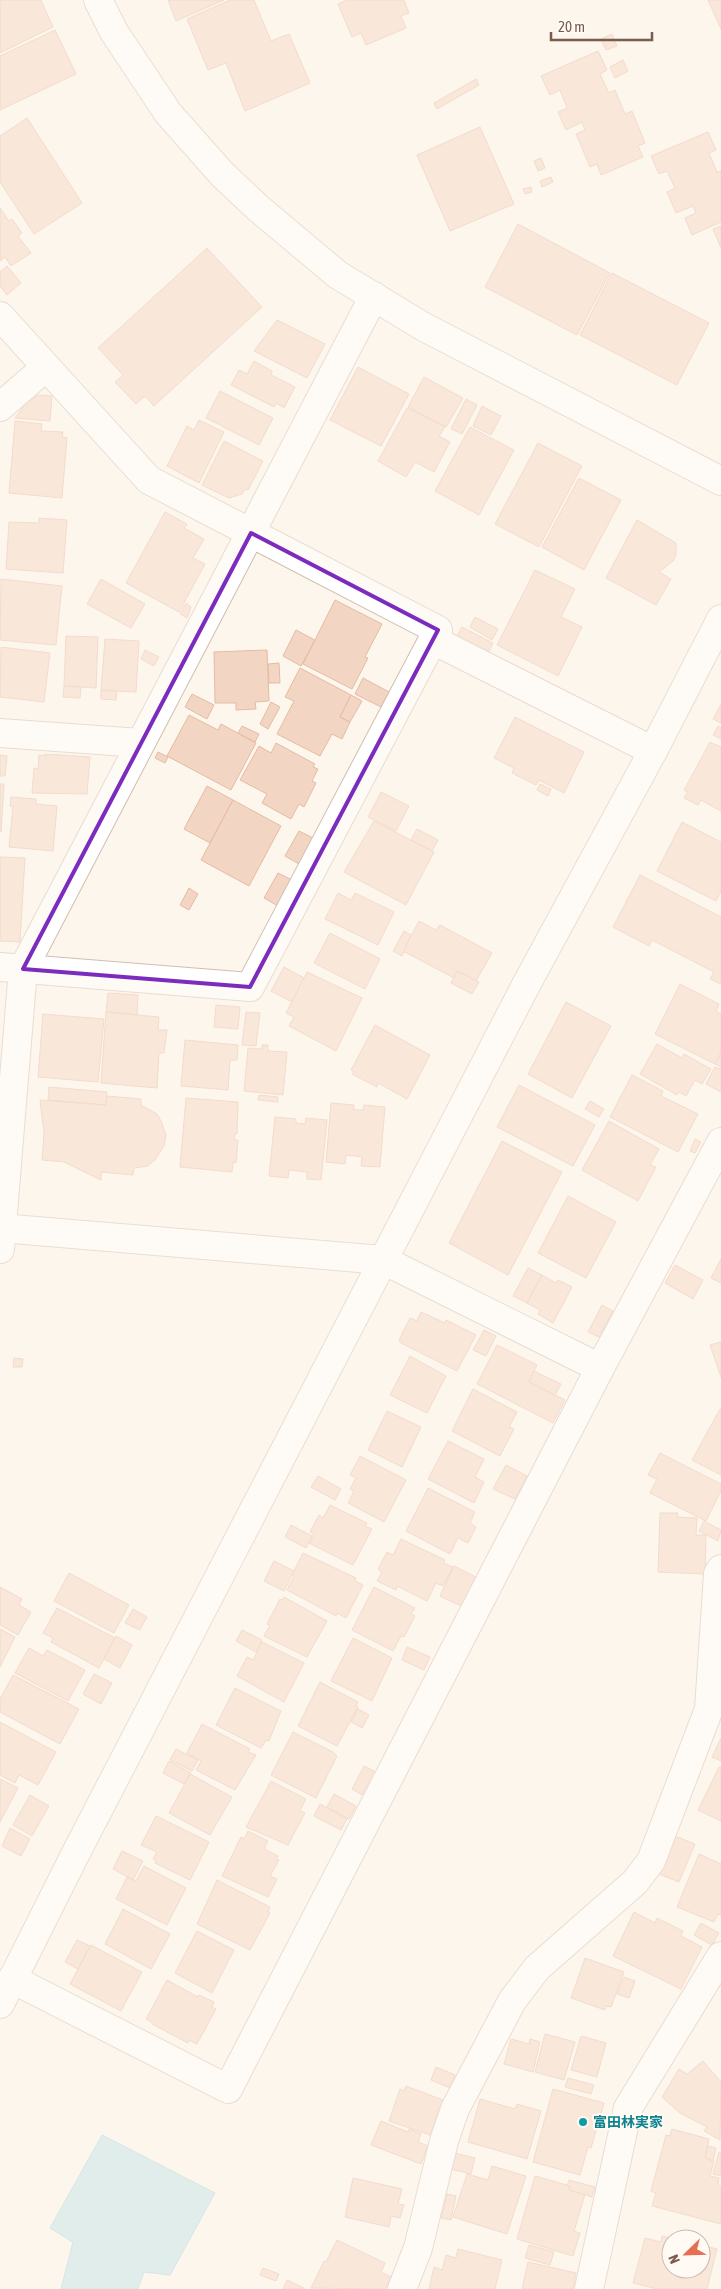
<svg xmlns="http://www.w3.org/2000/svg" width="721" height="2289" font-family="'Asap Condensed','Noto Sans JP',sans-serif">
	<style>
		.water { fill: #bfe3e8; stroke: #a5d3da }
		.building { fill: #f3d5c3; stroke: #e6bba3 }
		.lines { fill: none; stroke-linecap: round; stroke-linejoin: round }
		.street-casing { stroke: #d1beb0; stroke-width: 30 }
		.secondary-casing { stroke: #d6c0b0; stroke-width: 30 }
		.street { stroke: #fff; stroke-width: 28 }
		.secondary { stroke: #fff; stroke-width: 28 }
		.marked { fill: none; stroke: #7b2cbf; stroke-width: 4; stroke-linejoin: round }
		.culture-dot { fill: #0f9aa8; stroke: #fffaf3; stroke-width: 2 }
		.labels { text-anchor: middle; dominant-baseline: central; stroke-width: 4; stroke-linejoin: round; paint-order: stroke }
		.culture-label { font-size: 14px; font-weight: bold; fill: #0d838f; stroke: #fffaf3; text-anchor: start }
	</style>
	<rect width="100%" height="100%" fill="#fdf6ec"/>
	<polygon class="water" points="102,2135 215,2193 170,2275 144,2272 138,2289 61,2289 73,2242 50,2228"/>
	<g class="building">
		<polygon points="0,0 41,0 53,27 0,53"/>
		<polygon points="168,0 224,0 176,21"/>
		<polygon points="230,0 254,0 271,41 289,34 310,83 245,111 226,63 208,70 187,19"/>
		<polygon points="404,0 409,13 401,16 406,28 366,45 361,33 352,37 338,4 347,0"/>
		<polygon points="708,0 721,0 721,29"/>
		<polygon points="55,30 76,74 0,110 0,56"/>
		<polygon points="612,34 617,46 606,50 601,39"/>
		<polygon points="598,51 607,70 600,74 609,93 615,90 625,114 632,111 645,143 638,146 643,157 601,175 597,164 590,167 576,134 585,130 582,122 566,130 558,112 567,108 560,90 550,95 541,76"/>
		<polygon points="623,60 628,71 615,78 610,67"/>
		<polygon points="476,79 479,85 437,109 434,103"/>
		<polygon points="27,118 82,203 34,234 0,182 0,136"/>
		<polygon points="480,127 514,204 450,231 417,155"/>
		<polygon points="708,132 716,150 709,153 717,172 721,171 721,222 692,235 685,218 696,213 693,206 676,213 667,192 675,188 667,171 659,174 651,156"/>
		<polygon points="541,158 545,168 538,171 534,161"/>
		<polygon points="551,177 553,182 542,187 540,181"/>
		<polygon points="531,187 532,192 525,194 523,189"/>
		<polygon points="0,208 9,221 12,219 22,233 18,236 31,253 11,266 5,257 0,261"/>
		<polygon points="518,224 610,273 577,335 485,287"/>
		<polygon points="721,226 721,248 713,229"/>
		<polygon points="207,248 262,307 154,406 145,396 136,404 115,382 123,375 98,348"/>
		<polygon points="7,266 21,283 7,295 0,286 0,272"/>
		<polygon points="612,273 709,323 677,385 580,335"/>
		<polygon points="277,320 325,344 307,378 254,351"/>
		<polygon points="254,361 272,371 271,375 295,387 284,408 276,403 274,407 231,385 239,370 247,374"/>
		<polygon points="358,367 409,394 381,446 330,420"/>
		<polygon points="424,377 463,398 446,427 408,407"/>
		<polygon points="220,391 273,418 259,445 206,418"/>
		<polygon points="38,395 52,396 50,421 15,418 26,403"/>
		<polygon points="466,399 477,405 462,434 451,429"/>
		<polygon points="482,406 501,416 491,435 473,426"/>
		<polygon points="407,408 445,427 439,436 450,442 434,472 415,462 406,477 378,461"/>
		<polygon points="199,420 224,432 199,483 167,466 187,426 194,430"/>
		<polygon points="15,421 42,424 41,431 63,432 62,437 67,438 62,498 9,493"/>
		<polygon points="470,427 514,450 479,515 435,491"/>
		<polygon points="224,441 263,461 248,490 245,489 242,494 229,498 202,485"/>
		<polygon points="538,443 582,466 539,547 495,524"/>
		<polygon points="579,478 621,500 584,570 542,547"/>
		<polygon points="165,512 187,524 184,528 204,539 193,558 205,564 179,612 126,583"/>
		<polygon points="39,518 67,520 63,573 6,569 9,522 39,523"/>
		<polygon points="637,520 676,543 676,555 673,561 659,572 671,579 656,605 606,578"/>
		<polygon points="535,570 575,589 561,617 582,627 558,676 497,645"/>
		<polygon points="1,579 62,586 56,645 0,640"/>
		<polygon points="101,579 145,604 131,628 87,604"/>
		<polygon points="335,600 382,624 365,657 368,658 352,689 303,664"/>
		<polygon points="186,603 191,607 187,618 180,614"/>
		<polygon points="475,617 498,629 492,640 470,627"/>
		<polygon points="462,627 493,643 487,655 456,638"/>
		<polygon points="296,630 315,640 301,666 283,656"/>
		<polygon points="66,636 98,637 96,688 64,686"/>
		<polygon points="105,639 139,641 136,692 101,690"/>
		<polygon points="1,647 50,653 44,702 0,697"/>
		<polygon points="145,650 159,657 154,666 141,659"/>
		<polygon points="267,650 269,701 255,702 256,709 236,710 236,703 215,703 214,652"/>
		<polygon points="279,663 280,683 269,683 268,664"/>
		<polygon points="300,668 351,695 340,717 350,722 342,739 332,734 320,756 277,734 294,701 285,697"/>
		<polygon points="363,678 389,692 381,707 355,694"/>
		<polygon points="64,686 81,687 80,698 63,697"/>
		<polygon points="101,690 117,691 116,700 101,699"/>
		<polygon points="192,694 214,705 207,719 185,707"/>
		<polygon points="351,695 362,701 350,722 340,717"/>
		<polygon points="271,702 280,707 268,729 260,724"/>
		<polygon points="721,704 721,723 713,719"/>
		<polygon points="189,715 218,730 221,724 256,743 231,790 167,756"/>
		<polygon points="515,717 584,752 564,793 539,780 536,785 512,773 514,768 494,758"/>
		<polygon points="242,726 259,734 255,742 238,733"/>
		<polygon points="718,726 721,728 721,739 713,735"/>
		<polygon points="710,742 721,747 721,811 701,800 698,805 684,798 688,792 684,790"/>
		<polygon points="276,743 315,764 313,767 318,769 312,781 316,783 304,807 299,804 291,819 262,803 267,794 240,780 259,746 271,753"/>
		<polygon points="158,752 168,757 165,763 155,758"/>
		<polygon points="45,754 90,757 87,794 32,793 34,768 38,769 39,755 45,756"/>
		<polygon points="0,755 7,756 5,776 0,776"/>
		<polygon points="0,784 4,784 1,832 0,832"/>
		<polygon points="540,784 551,789 548,796 537,790"/>
		<polygon points="207,786 233,800 210,843 184,829"/>
		<polygon points="381,792 409,806 396,831 368,817"/>
		<polygon points="11,797 36,799 36,804 57,806 53,851 9,847 13,806 10,806"/>
		<polygon points="233,800 281,826 249,886 201,860"/>
		<polygon points="374,821 434,852 406,905 344,872"/>
		<polygon points="682,822 721,842 721,891 716,901 657,871"/>
		<polygon points="417,829 438,840 432,851 411,840"/>
		<polygon points="299,831 313,838 299,864 285,856"/>
		<polygon points="0,857 25,858 20,942 0,941"/>
		<polygon points="278,873 292,880 278,906 264,898"/>
		<polygon points="640,875 721,917 721,984 710,979 714,972 652,940 649,946 613,927"/>
		<polygon points="189,888 198,894 189,910 180,905"/>
		<polygon points="338,893 351,900 355,893 394,912 378,945 325,919"/>
		<polygon points="419,921 436,930 440,925 492,953 476,981 457,971 454,978 403,951"/>
		<polygon points="404,931 411,935 402,956 393,951"/>
		<polygon points="330,933 380,959 365,989 314,963"/>
		<polygon points="284,967 304,978 292,1002 271,991"/>
		<polygon points="457,971 479,982 472,994 451,983"/>
		<polygon points="307,972 362,998 336,1051 289,1026 294,1017 286,1013"/>
		<polygon points="680,984 719,1004 716,1011 721,1014 721,1053 715,1064 655,1034"/>
		<polygon points="108,993 138,995 137,1015 106,1012"/>
		<polygon points="566,1002 611,1026 572,1098 528,1074"/>
		<polygon points="216,1005 240,1007 238,1029 214,1027"/>
		<polygon points="106,1012 159,1017 158,1030 167,1030 164,1053 159,1053 157,1088 101,1083"/>
		<polygon points="246,1012 260,1013 256,1046 242,1045"/>
		<polygon points="43,1014 104,1019 98,1082 38,1077"/>
		<polygon points="375,1025 430,1055 407,1099 378,1083 377,1087 352,1074 354,1072 351,1070"/>
		<polygon points="185,1040 238,1045 237,1060 230,1060 228,1090 181,1086"/>
		<polygon points="657,1044 682,1058 684,1054 711,1069 702,1084 695,1080 686,1096 679,1092 677,1095 640,1074"/>
		<polygon points="262,1045 268,1045 268,1051 287,1052 283,1095 244,1091 248,1048 262,1049"/>
		<polygon points="721,1053 721,1067 715,1064"/>
		<polygon points="715,1067 721,1069 721,1092 706,1084"/>
		<polygon points="632,1075 663,1091 661,1096 698,1114 678,1152 610,1117"/>
		<polygon points="519,1085 595,1125 573,1166 497,1127"/>
		<polygon points="49,1087 107,1092 106,1105 48,1100"/>
		<polygon points="259,1095 278,1097 278,1102 258,1100"/>
		<polygon points="107,1096 141,1099 141,1105 157,1114 161,1121 166,1135 164,1146 155,1160 147,1166 134,1168 133,1175 101,1172 101,1180 64,1162 42,1160 44,1133 40,1100 106,1105"/>
		<polygon points="186,1098 238,1102 237,1134 235,1133 234,1140 238,1140 236,1163 233,1162 232,1172 180,1167"/>
		<polygon points="590,1101 604,1109 599,1117 585,1109"/>
		<polygon points="331,1103 354,1105 354,1110 363,1110 364,1105 385,1107 380,1167 361,1166 362,1157 346,1155 345,1164 326,1162"/>
		<polygon points="275,1117 296,1119 296,1123 305,1124 306,1118 327,1120 321,1180 307,1179 307,1172 289,1170 288,1178 269,1176"/>
		<polygon points="609,1121 659,1149 650,1165 656,1167 638,1201 582,1170"/>
		<polygon points="695,1139 701,1142 695,1153 690,1151"/>
		<polygon points="502,1141 562,1172 508,1275 449,1243"/>
		<polygon points="568,1196 616,1222 586,1278 538,1253"/>
		<polygon points="721,1259 721,1283 711,1278"/>
		<polygon points="675,1265 703,1280 693,1299 665,1283"/>
		<polygon points="528,1268 542,1275 527,1303 513,1296"/>
		<polygon points="542,1275 556,1283 558,1280 572,1287 553,1323 538,1314 540,1310 527,1303"/>
		<polygon points="602,1305 613,1311 599,1337 588,1332"/>
		<polygon points="421,1312 445,1323 446,1320 476,1335 457,1371 401,1343 399,1340 410,1318 417,1321"/>
		<polygon points="484,1330 496,1336 486,1356 473,1350"/>
		<polygon points="721,1342 721,1377 710,1345"/>
		<polygon points="497,1345 537,1365 529,1382 565,1400 553,1423 477,1384"/>
		<polygon points="410,1356 446,1376 427,1413 390,1395"/>
		<polygon points="14,1358 23,1359 22,1367 13,1367"/>
		<polygon points="534,1371 561,1384 555,1395 529,1382"/>
		<polygon points="473,1389 517,1412 509,1427 514,1429 500,1456 452,1431"/>
		<polygon points="720,1409 721,1409 721,1475 692,1460"/>
		<polygon points="387,1411 421,1427 402,1467 368,1450"/>
		<polygon points="448,1441 484,1459 475,1477 484,1482 474,1503 428,1479"/>
		<polygon points="660,1453 721,1484 721,1491 706,1521 650,1493 657,1479 648,1475"/>
		<polygon points="360,1456 406,1480 384,1522 348,1503 354,1491 350,1489 356,1478 350,1475"/>
		<polygon points="506,1465 527,1476 515,1499 493,1489"/>
		<polygon points="318,1476 341,1489 335,1500 311,1487"/>
		<polygon points="428,1488 475,1512 470,1523 476,1527 468,1543 458,1538 450,1554 406,1531"/>
		<polygon points="330,1505 367,1523 365,1526 372,1529 353,1565 309,1543 314,1534 310,1532 319,1515 323,1518"/>
		<polygon points="660,1513 678,1513 677,1517 697,1518 696,1535 706,1535 705,1574 658,1572"/>
		<polygon points="704,1521 721,1530 718,1541 699,1531"/>
		<polygon points="291,1525 312,1536 306,1548 285,1537"/>
		<polygon points="401,1539 445,1560 443,1563 453,1567 443,1586 436,1583 427,1601 397,1586 396,1590 377,1581 382,1572 378,1569 387,1552 393,1555"/>
		<polygon points="303,1553 356,1578 355,1581 363,1585 346,1618 337,1613 336,1616 287,1590 294,1576 292,1575"/>
		<polygon points="274,1561 294,1571 284,1591 264,1581"/>
		<polygon points="454,1566 476,1577 461,1606 440,1596"/>
		<polygon points="69,1573 129,1605 114,1633 54,1601"/>
		<polygon points="0,1587 22,1599 19,1605 31,1612 18,1635 0,1625"/>
		<polygon points="374,1587 415,1608 411,1614 415,1616 404,1637 401,1636 393,1651 352,1630"/>
		<polygon points="284,1597 327,1621 307,1657 264,1636 270,1625 267,1624 280,1599 283,1600"/>
		<polygon points="57,1608 115,1638 99,1668 51,1642 53,1638 43,1633"/>
		<polygon points="133,1609 147,1617 140,1630 125,1623"/>
		<polygon points="0,1629 15,1637 0,1667"/>
		<polygon points="242,1630 262,1640 256,1652 236,1641"/>
		<polygon points="116,1636 132,1645 120,1668 104,1659"/>
		<polygon points="353,1638 392,1658 372,1701 331,1681"/>
		<polygon points="262,1642 304,1663 284,1702 237,1676 247,1657 253,1660"/>
		<polygon points="407,1647 430,1657 424,1670 402,1660"/>
		<polygon points="29,1648 43,1656 47,1650 85,1670 68,1701 15,1673"/>
		<polygon points="94,1674 112,1683 101,1704 83,1694"/>
		<polygon points="13,1675 79,1709 60,1744 0,1712 0,1699"/>
		<polygon points="320,1682 358,1702 356,1706 358,1707 337,1746 298,1726"/>
		<polygon points="235,1688 281,1711 269,1741 266,1740 261,1748 216,1725"/>
		<polygon points="358,1709 369,1715 362,1728 351,1722"/>
		<polygon points="0,1722 56,1752 38,1785 19,1775 15,1783 0,1775"/>
		<polygon points="202,1724 250,1749 248,1752 256,1755 235,1790 196,1770 201,1761 187,1753"/>
		<polygon points="293,1732 333,1752 337,1756 316,1798 271,1775"/>
		<polygon points="721,1738 721,1761 712,1757"/>
		<polygon points="176,1749 198,1760 192,1771 170,1760"/>
		<polygon points="169,1761 191,1773 184,1784 163,1773"/>
		<polygon points="364,1766 374,1771 362,1795 352,1789"/>
		<polygon points="719,1767 721,1768 721,1821 698,1810"/>
		<polygon points="190,1774 232,1797 210,1835 169,1813"/>
		<polygon points="0,1779 18,1788 0,1822"/>
		<polygon points="271,1781 306,1799 300,1810 305,1813 288,1845 246,1827"/>
		<polygon points="334,1794 356,1806 349,1819 327,1807"/>
		<polygon points="30,1795 49,1806 32,1836 13,1825"/>
		<polygon points="320,1804 347,1819 341,1830 314,1816"/>
		<polygon points="156,1816 209,1842 190,1880 155,1863 156,1861 153,1859 157,1852 141,1845"/>
		<polygon points="10,1828 30,1839 21,1856 2,1846"/>
		<polygon points="248,1831 268,1841 264,1849 278,1856 276,1859 279,1860 270,1876 277,1879 268,1897 222,1876 241,1837 244,1839"/>
		<polygon points="675,1836 695,1844 679,1882 659,1874"/>
		<polygon points="122,1851 143,1861 133,1880 113,1869"/>
		<polygon points="699,1854 721,1864 721,1915 718,1914 714,1922 677,1907"/>
		<polygon points="144,1866 186,1888 167,1925 116,1899 127,1877 136,1881"/>
		<polygon points="217,1880 270,1907 268,1911 270,1913 250,1950 197,1924"/>
		<polygon points="123,1909 170,1934 151,1969 105,1944"/>
		<polygon points="634,1912 655,1923 657,1918 683,1931 681,1936 702,1947 681,1989 613,1956"/>
		<polygon points="701,1923 719,1933 712,1945 694,1935"/>
		<polygon points="197,1931 234,1950 212,1993 175,1973"/>
		<polygon points="77,1940 90,1946 78,1969 65,1962"/>
		<polygon points="91,1945 142,1972 121,2011 70,1984"/>
		<polygon points="585,1958 624,1972 611,2007 606,2006 605,2010 571,1998"/>
		<polygon points="624,1977 635,1981 629,1998 617,1994"/>
		<polygon points="167,1980 198,1997 199,1995 214,2002 212,2007 216,2009 197,2044 189,2040 188,2043 152,2024 152,2022 146,2019"/>
		<polygon points="545,2034 575,2042 564,2080 535,2072"/>
		<polygon points="581,2036 606,2043 597,2077 571,2070"/>
		<polygon points="511,2039 529,2044 530,2039 540,2042 533,2072 504,2064"/>
		<polygon points="703,2061 721,2082 720,2140 704,2131 707,2127 680,2113 662,2097 679,2069 687,2074"/>
		<polygon points="436,2067 455,2075 450,2088 431,2080"/>
		<polygon points="568,2078 594,2085 591,2094 565,2087"/>
		<polygon points="406,2086 443,2100 430,2135 389,2121 400,2089 404,2091"/>
		<polygon points="553,2089 604,2103 591,2148 588,2147 580,2175 533,2162"/>
		<polygon points="480,2099 515,2109 517,2104 541,2111 527,2159 468,2142"/>
		<polygon points="381,2121 408,2132 409,2129 421,2134 418,2142 428,2146 421,2164 371,2145"/>
		<polygon points="672,2129 709,2139 705,2158 714,2161 710,2176 719,2178 718,2185 721,2186 721,2224 652,2206 656,2193 651,2191 666,2135 670,2136"/>
		<polygon points="708,2146 716,2148 713,2161 705,2158"/>
		<polygon points="719,2152 721,2152 721,2176 713,2174"/>
		<polygon points="454,2153 475,2158 471,2174 450,2169"/>
		<polygon points="492,2166 526,2176 507,2234 453,2217 467,2174 488,2180"/>
		<polygon points="535,2176 570,2186 569,2190 585,2194 574,2231 580,2233 573,2256 517,2239"/>
		<polygon points="353,2178 402,2189 398,2204 404,2205 400,2218 391,2216 389,2227 345,2217"/>
		<polygon points="569,2180 595,2187 592,2197 569,2190 570,2186 567,2186"/>
		<polygon points="447,2194 456,2196 451,2220 441,2218"/>
		<polygon points="662,2236 674,2239 671,2239 671,2269 701,2269 701,2245 717,2249 707,2289 657,2289 633,2283 645,2238 661,2242"/>
		<polygon points="337,2240 385,2263 381,2272 391,2277 385,2289 311,2288 324,2261 326,2262"/>
		<polygon points="529,2245 554,2252 550,2265 525,2258"/>
		<polygon points="458,2249 502,2260 495,2289 429,2289 434,2267 442,2270 446,2255 456,2258"/>
		<polygon points="528,2262 576,2273 573,2289 522,2289"/>
		<polygon points="263,2268 279,2274 276,2281 260,2275"/>
		<polygon points="287,2280 304,2288 304,2289 283,2289"/>
	</g>
	<g class="lines">
		<g class="street-casing">
			<g id="street">
				<polyline points="0,316 149,480 438,630 250,987 0,967"/>
				<polyline points="0,407 46,367"/>
				<polyline points="433,640 653,751"/>
				<polyline points="0,733 140,743"/>
				<polyline points="0,1249 23,969 374,296"/>
				<polyline points="383,1260 600,1368"/>
				<polyline points="12,1979 228,2089 600,1368 721,1142"/>
				<polyline points="402,2289 418,2248 444,2141 455,2109 512,2001 537,1968 635,1882 651,1861 709,1709 718,1574 721,1569"/>
				<polyline points="589,2289 628,2108 721,1956"/>
			</g>
		</g>
		<g class="secondary-casing">
			<g id="secondary">
				<polyline points="98,0 114,32 168,113 222,174 258,208 338,275 424,327 721,481"/>
				<polyline points="0,1228 383,1260"/>
				<polyline points="0,2004 78,1849 526,985 653,751 721,619"/>
			</g>
		</g>
		<use href="#street" class="street"/>
		<use href="#secondary" class="secondary"/>
	</g>
	<path d="M0 0H721V2289H0ZM251,533L438,630L250,987L23,969Z" fill="#fdf6ec" fill-opacity=".55" fill-rule="evenodd"/>
	<path class="marked" d="M251,533L438,630L250,987L23,969Z"/>
	<circle class="culture-dot" cx="583" cy="2122" r="5"/>
	<g class="labels">
		<g class="culture-label">
			<text x="593" y="2122">富田林実家</text>
		</g>
	</g>
	<g transform="translate(686 2254) rotate(247)"><circle r="24" fill="#fffaf3" stroke="#cabbb1"/>
	<path d="M0-4L9 19L0 12L-9 19Z" fill="#e76f51"/>
	<text y="-8" font-size="14" font-weight="bold" text-anchor="middle" fill="#7a5c4d">N</text>
	</g>
	<path d="M551 32v8h101v-8" fill="none" stroke="#7a5c4d" stroke-width="2.5"/>
	<text x="558" y="32" font-size="15" fill="#7a5c4d" stroke="#fffaf3" stroke-width="4" paint-order="stroke">20 m</text>
</svg>
